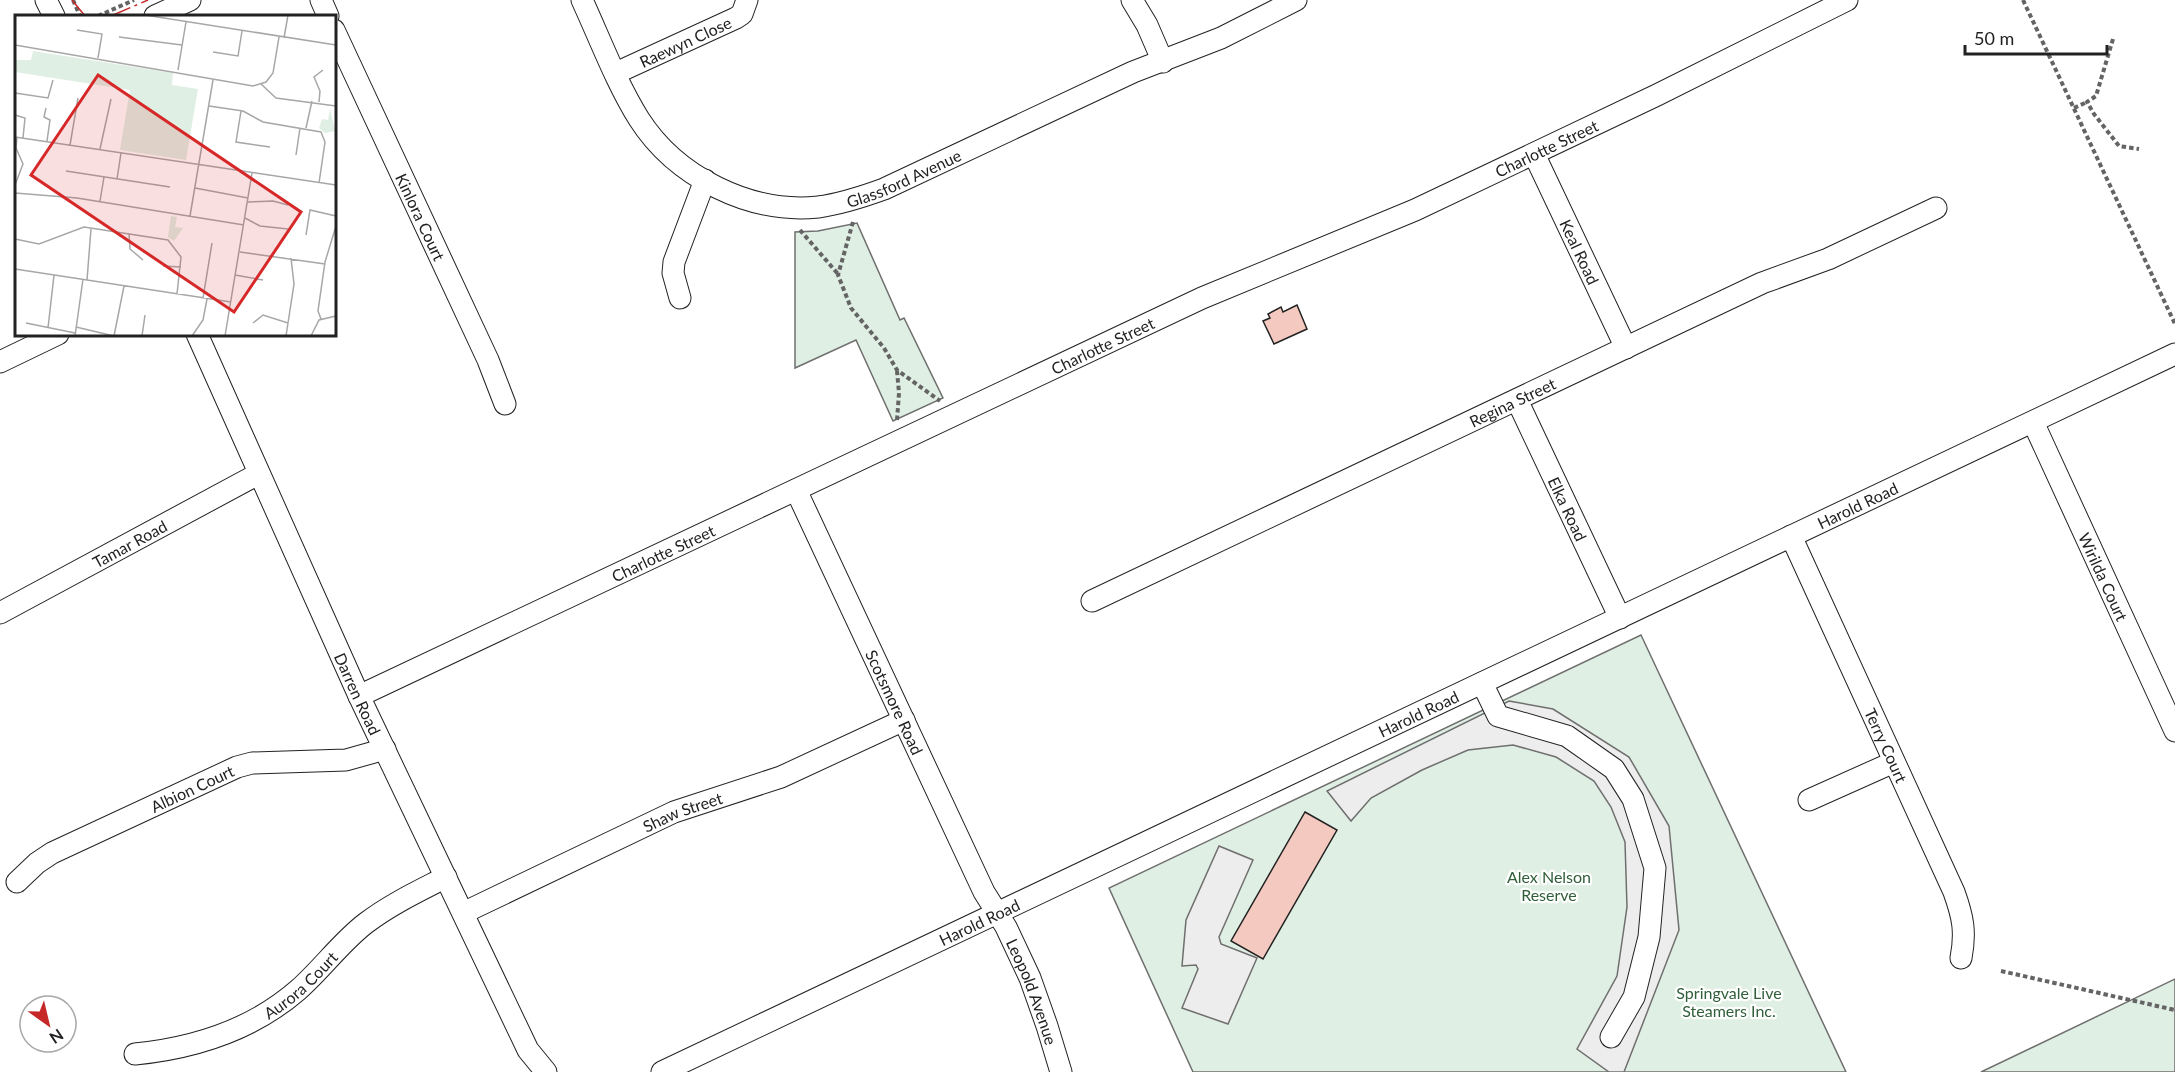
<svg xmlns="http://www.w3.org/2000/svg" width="2175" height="1072" font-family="Lato,sans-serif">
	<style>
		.green { fill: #e0efe3; stroke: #6f6f6f; stroke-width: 1.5 }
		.parking { fill: #ededed; stroke: #6f6f6f; stroke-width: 1.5 }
		.building { fill: #f3c9c0; stroke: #222; stroke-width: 1.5 }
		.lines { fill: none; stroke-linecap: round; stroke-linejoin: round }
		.minor-casing { stroke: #222; stroke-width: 23 }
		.path { stroke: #646464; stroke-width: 4; stroke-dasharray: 4.5 3; stroke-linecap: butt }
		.minor { stroke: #fff; stroke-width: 21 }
		.power { stroke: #c62828; stroke-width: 1.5; stroke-dasharray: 21 4.5 3 4.5; stroke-linecap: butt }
		.labels { text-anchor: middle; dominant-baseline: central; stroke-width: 4.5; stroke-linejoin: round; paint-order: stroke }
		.street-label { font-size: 16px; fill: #222; stroke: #fff }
		.park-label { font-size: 16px; fill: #2f5e38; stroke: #fff }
		.inset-road { fill: none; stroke: #a7a7a7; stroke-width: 1.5 }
		.view { fill: #d62828; fill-opacity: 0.15; stroke: #d62828; stroke-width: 3 }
		.inset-edge { fill: none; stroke: #222; stroke-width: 3 }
	</style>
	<rect width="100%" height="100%" fill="#fff"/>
	<g class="green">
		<polygon points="857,223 900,320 904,318 943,398 893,421 856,340 795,368 795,232 818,231"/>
		<polygon points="1641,635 1846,1072 1193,1072 1109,888"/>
		<polygon points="2175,979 2175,1072 1981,1072"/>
	</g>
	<g class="parking">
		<polygon points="1509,701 1553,709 1629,757 1669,826 1679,930 1624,1072 1609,1072 1577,1049 1617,976 1627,907 1625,842 1611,807 1594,781 1556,757 1513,745 1468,750 1422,770 1371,798 1351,821 1327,791"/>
		<polygon points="1219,846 1253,860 1219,937 1221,944 1257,958 1228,1024 1182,1008 1198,969 1196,965 1182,966 1186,920"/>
	</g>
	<g class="building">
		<polygon points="1297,305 1307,329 1274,344 1263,321 1270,318 1268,314 1281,307 1283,312"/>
		<polygon points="1305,812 1337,830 1263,959 1231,941"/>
	</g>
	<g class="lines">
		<g class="minor-casing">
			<g id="minor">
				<polyline points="46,0 54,16"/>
				<polyline points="321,0 328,16"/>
				<path id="s1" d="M582,0C600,39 616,82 639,119C676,177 750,214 818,207C841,204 862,197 884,189L1133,72L1221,38L1296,0"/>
				<polyline points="1132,0 1147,25 1163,62"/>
				<polyline points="155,16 190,0"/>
				<path id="s2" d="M334,30L488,360L505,404"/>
				<path id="s3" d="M616,73L736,18L742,14L747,0"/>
				<path id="s4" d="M1534,154L1626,348"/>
				<polyline points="680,298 673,273 674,262 705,180"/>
				<path id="s5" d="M197,334L359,696L528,1050L546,1072"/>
				<polyline points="0,362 58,334"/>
				<path id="s6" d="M1517,400L1620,618"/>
				<path id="s7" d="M2033,422L2175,731"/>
				<path id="s8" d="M796,490L984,892L1006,927L1030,978L1047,1026L1061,1072"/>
				<path id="s9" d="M1791,536L1954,892C1963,917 1966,932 1961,958"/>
				<path id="s10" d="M1092,601L1762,283L1828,259L1936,208"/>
				<path id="s11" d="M0,613L258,474"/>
				<polyline points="1482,683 1498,716 1567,736 1614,769 1633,799 1655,868 1649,937 1634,997 1611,1037"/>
				<path id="s12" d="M359,696L1202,298L1415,210L1657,95L1847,0"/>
				<polyline points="1809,800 1894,762"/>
				<path id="s13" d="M17,882L37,863L52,853L237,767L252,763L346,760L385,749"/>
				<path id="s14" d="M463,913L674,812L781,777L904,720"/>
				<path id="s15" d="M135,1054C195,1048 252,1030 298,990C322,969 341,942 366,923C391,904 419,891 446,877"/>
				<path id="s16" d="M662,1072L2175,354"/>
			</g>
		</g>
		<g class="path">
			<polyline points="73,0 80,16"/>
			<polyline points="2023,0 2175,324"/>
			<polyline points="98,16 134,0"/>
			<polyline points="2113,39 2096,96 2087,102 2094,114 2119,146 2139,149"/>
			<polyline points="2074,108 2087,102"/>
			<polyline points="853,222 838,275 851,308 884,348 897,370 940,401"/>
			<polyline points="800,230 838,274"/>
			<polyline points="897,420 899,393 897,371"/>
			<polyline points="2001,971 2175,1010"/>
		</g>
		<use href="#minor" class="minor"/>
		<g class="power">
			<polyline points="72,0 85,16"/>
			<polyline points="111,16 148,0"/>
		</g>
	</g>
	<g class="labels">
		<g class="street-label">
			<text stroke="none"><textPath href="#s3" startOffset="76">Raewyn Close</textPath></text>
			<text stroke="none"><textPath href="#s12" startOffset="1308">Charlotte Street</textPath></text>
			<text stroke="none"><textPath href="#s1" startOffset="432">Glassford Avenue</textPath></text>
			<text stroke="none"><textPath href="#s2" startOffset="206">Kinlora Court</textPath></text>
			<text stroke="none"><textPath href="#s4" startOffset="108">Keal Road</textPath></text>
			<text stroke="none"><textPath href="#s12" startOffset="822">Charlotte Street</textPath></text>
			<text stroke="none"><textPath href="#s10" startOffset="465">Regina Street</textPath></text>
			<text stroke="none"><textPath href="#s16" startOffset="1323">Harold Road</textPath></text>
			<text stroke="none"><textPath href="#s6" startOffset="120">Elka Road</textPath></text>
			<text stroke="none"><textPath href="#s11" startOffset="147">Tamar Road</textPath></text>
			<text stroke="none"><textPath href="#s12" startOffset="336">Charlotte Street</textPath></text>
			<text stroke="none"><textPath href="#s7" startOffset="170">Wirilda Court</textPath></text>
			<text stroke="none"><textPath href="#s5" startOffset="394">Darren Road</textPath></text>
			<text stroke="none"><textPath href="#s8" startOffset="234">Scotsmore Road</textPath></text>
			<text stroke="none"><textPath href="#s16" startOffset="837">Harold Road</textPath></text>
			<text stroke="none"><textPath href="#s9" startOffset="230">Terry Court</textPath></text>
			<text stroke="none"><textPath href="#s13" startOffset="200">Albion Court</textPath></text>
			<text stroke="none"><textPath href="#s14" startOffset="242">Shaw Street</textPath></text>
			<text stroke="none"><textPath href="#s16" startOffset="351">Harold Road</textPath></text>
			<text stroke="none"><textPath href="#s15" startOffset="183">Aurora Court</textPath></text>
			<text stroke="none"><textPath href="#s8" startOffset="555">Leopold Avenue</textPath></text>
		</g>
		<g class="park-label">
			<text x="1549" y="876">Alex Nelson<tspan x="1549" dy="18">Reserve</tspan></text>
			<text x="1729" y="992">Springvale Live<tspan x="1729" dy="18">Steamers Inc.</tspan></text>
		</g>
	</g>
	<g transform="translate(15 15)">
		<rect width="321" height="321" fill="#fff"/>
		<path d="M18,36L158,58L157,70L183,74L171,145L105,135L115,75L0,57V45H16ZM315,93L320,116L310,118L304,113L307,104L313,105ZM156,201L162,202L160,212L168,213L159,226L153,222Z" fill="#e0efe3"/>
		<path class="inset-road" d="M130,0L321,30M62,15L87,19L83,43M104,22L167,30M269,23L273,0M0,30L238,71L251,67L258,58L264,22M198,37L223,41L227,16M163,55L171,7M246,69L261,83L321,91M0,78L33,83L38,65M304,87L305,76L299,62L308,55M194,91L228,96L248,107L306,117L310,127L304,168M31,93L29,102L35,105L32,126M226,96L221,127L255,132M0,100L10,103L8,123M291,113L297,86M0,122L321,170M55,130L63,83M85,134L96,84M281,140L285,113M51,156L155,172M102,164L106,138M0,170L8,149L1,133L2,122M180,173L233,183M0,178L62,183L229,210M85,186L89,162M232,187L258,186L273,190M175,201L198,65M230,203L245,211L273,214M114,218L115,234L128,245M291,220L295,195L321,201M0,224L24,229L69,212L153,225L166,242L162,279M225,237L310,249M148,251L166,252M0,254L216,287M220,260L248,265M72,265L76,214M188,283L197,228M306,304L303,296L310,247L321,211M11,308L60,318M238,308L248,300L273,308M61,312L99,321L109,271M33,313L39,260M60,321L68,264M127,321L130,300M177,321L188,305L192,284M210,321L237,158M271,321L279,269L276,243M296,321L304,305L321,301"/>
		<path class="view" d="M83,60L286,197L219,297L16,160Z"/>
		<rect width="321" height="321" class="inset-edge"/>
	</g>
	<g transform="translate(48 1024) rotate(146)"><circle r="28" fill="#ffffff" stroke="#a7a7a7" stroke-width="1.5"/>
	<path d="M0-4.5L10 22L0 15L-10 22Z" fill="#c62828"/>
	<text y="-9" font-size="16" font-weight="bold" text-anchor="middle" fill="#222222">N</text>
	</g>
	<path d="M1965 45v9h142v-9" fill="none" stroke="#222222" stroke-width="3"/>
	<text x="1974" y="45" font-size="18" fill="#222222" stroke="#ffffff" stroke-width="4.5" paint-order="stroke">50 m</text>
</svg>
